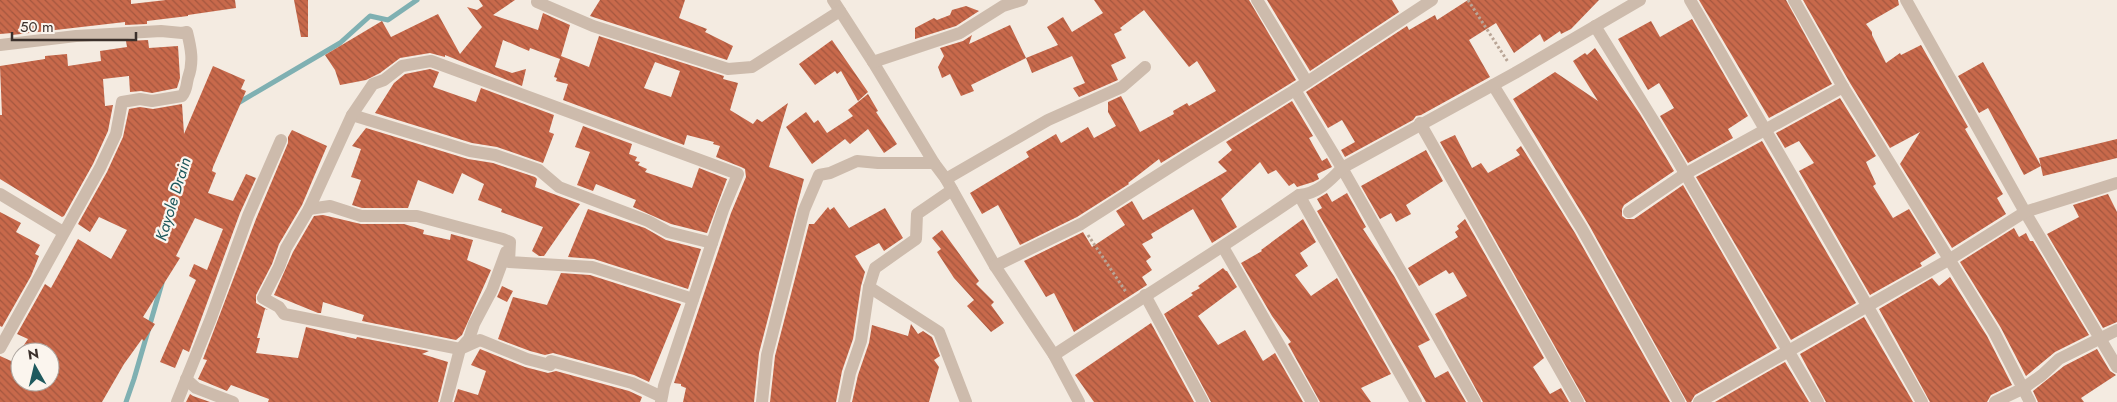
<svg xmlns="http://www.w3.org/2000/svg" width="2117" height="402" font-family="Jost,sans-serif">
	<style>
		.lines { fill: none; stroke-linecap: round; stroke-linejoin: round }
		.stream { stroke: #7fb0b2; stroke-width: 5 }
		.building { fill: url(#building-back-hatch); fill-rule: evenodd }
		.path { stroke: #b9a596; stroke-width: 3; stroke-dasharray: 2.5 2.5; stroke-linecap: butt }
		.minor { stroke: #cdbbac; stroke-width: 12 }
		.labels { text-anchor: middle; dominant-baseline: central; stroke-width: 4.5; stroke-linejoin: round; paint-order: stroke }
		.water-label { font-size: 16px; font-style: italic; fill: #1f5a5e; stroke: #fbf5ee }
	</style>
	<defs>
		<pattern id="building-back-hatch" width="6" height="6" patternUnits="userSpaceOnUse" patternTransform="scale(1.25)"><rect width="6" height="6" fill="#c8694b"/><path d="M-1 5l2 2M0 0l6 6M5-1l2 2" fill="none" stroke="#a4573f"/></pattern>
	</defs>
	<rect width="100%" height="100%" fill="#f4ebe1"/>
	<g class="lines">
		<g class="stream">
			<polyline points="238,103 340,43 370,16 388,20 417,0"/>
			<polyline points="126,402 134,379 162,283"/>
		</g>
	</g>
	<g class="building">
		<polygon points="0,0 131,0 131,4 166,0 235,0 236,8 188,15 188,16 147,21 147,24 125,25 125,22 12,35 12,33 0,34"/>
		<polygon points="294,0 308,0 308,37 301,37"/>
		<path d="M479,0H515L493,15L538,30L543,13L570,25L561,56L589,67L599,36L724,76L723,79L738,83L730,110L753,124L757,119L762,122L788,103L769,167L804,179L759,353L754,402H683L686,388L681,386V384L674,383L731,213L746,177L745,169L741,167L716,157L720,146L713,144L714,142L687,135L684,145L563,100L568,84L556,81L557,78L554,77L560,59L530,48L529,51L503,40L495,67L512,73L526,69L522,86L445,55V57L430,53L400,58L380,73L366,80L340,85L335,70L325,55L382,21L391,37L438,14L460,54L482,27L467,7L477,10L483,6ZM655,62L680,71L671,97L644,88Z"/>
		<polygon points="600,0 685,0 679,18 707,29 705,32 733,46 727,60 596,18 590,16"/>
		<polygon points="1094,0 1249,0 1296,80 1161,163 1159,159 1128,183 1129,184 1077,217 1020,245 998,205 982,214 970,193 1029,157 1026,152 1056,134 1061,143 1088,127 1094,138 1116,126 1108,112 1108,102 1121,96 1140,132 1174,114 1173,111 1187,103 1189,106 1216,91 1197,61 1189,67 1144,10 1120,28 1122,30 1114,34 1126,58 1111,65 1118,80 1079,97 1073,88 1085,83 1072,56 1032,73 1026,58 1058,45 1047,27 1063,17 1072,32 1103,13"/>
		<polygon points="1267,0 1392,0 1399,12 1310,71"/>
		<polygon points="1468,0 1599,0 1571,29 1561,34 1560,31 1544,42 1540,34 1514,53 1496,23 1469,40 1490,77 1421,115 1416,116 1413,120 1345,157 1341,150 1355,142 1342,120 1328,128 1306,92 1407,26 1409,30 1435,15 1437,20"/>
		<polygon points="1699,0 1786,0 1832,84 1769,118"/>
		<polygon points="1803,0 1898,0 1899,5 1866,24 1872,32 1872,35 1886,63 1900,53 1901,55 1921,45 1968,127 1965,129 2003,194 1997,198 2006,214 1952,248 1900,164 1920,132 1890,148 1850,83"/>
		<polygon points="966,6 979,11 956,26 915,39 915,28 934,18 937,20 950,15 952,10"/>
		<polygon points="1692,19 1748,116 1728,129 1733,138 1688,163 1660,116 1674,108 1659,83 1648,90 1618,39 1651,21 1660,37"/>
		<polygon points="1010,25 1026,58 971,85 974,91 961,96 950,74 942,78 938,67 944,56 940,48 963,41 972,35 969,44"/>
		<polygon points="148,40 149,48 178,46 180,78 177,88 152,93 141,91 130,92 129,76 103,79 105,106 113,105 108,131 93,164 64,216 62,217 0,179 0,115 2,115 0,66 45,59 45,56 67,54 68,66 101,61 100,51 127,47 126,41"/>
		<polygon points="832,40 868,92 858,101 841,71 837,74 835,71 815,85 799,64"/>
		<polygon points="1595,48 1640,114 1674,171 1624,205 1622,209 1622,216 1626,219 1634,219 1683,185 1777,348 1695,395 1691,402 1687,402 1589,225 1513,99 1555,72 1598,101 1573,61 1585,53 1587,55"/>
		<polygon points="1983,62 2041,166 2024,175 1988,108 1979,113 1958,76"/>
		<polygon points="213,66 245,80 241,89 246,91 213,167 212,171 216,173 208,193 233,201 246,174 256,178 240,213 189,352 183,349 175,368 160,362 196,280 189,276 194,264 207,270 223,229 195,218 176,256 180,258 143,317 155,324 144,341 142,339 124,364 102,402 0,402 0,356 20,365 20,382 50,382 50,352 19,352 28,339 17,334 45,284 51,288 78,239 111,259 127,230 99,217 90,232 78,224 107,172 123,137 129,109 140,107 153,109 182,104 184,134"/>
		<polygon points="430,69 439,72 433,87 476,102 481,88 554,115 549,132 554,134 543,163 497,147 472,143 375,113 394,83 405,74"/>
		<polygon points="868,94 878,111 876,112 897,144 884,153 868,129 850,144 845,139 812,164 786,127 806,112 814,123 818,120 827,133 853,116 848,110"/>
		<polygon points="1840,98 1876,156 1866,162 1876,184 1873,186 1893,218 1909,209 1936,253 1920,263 1922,266 1870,295 1799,171 1814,163 1799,141 1785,148 1776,133"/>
		<polygon points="1292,101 1313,136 1309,138 1322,161 1327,158 1332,167 1317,174 1319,179 1313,182 1297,187 1294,183 1289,186 1276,170 1268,174 1260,162 1221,199 1237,227 1212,243 1193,209 1151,234 1153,238 1142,244 1151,257 1146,261 1152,270 1142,277 1147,285 1074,332 1054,293 1046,297 1024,261 1083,232 1092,247 1125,225 1116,211 1132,201 1143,220 1227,171 1218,162 1232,150 1226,142"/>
		<polygon points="583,126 632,144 629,154 637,157 635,161 640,162 638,165 647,169 645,172 692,188 699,168 727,179 707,233 671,224 633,207 636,200 596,184 593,191 577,185 590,152 575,147"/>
		<polygon points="366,128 468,159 493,163 535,177 537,179 535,187 580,204 544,256 539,256 532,251 543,227 501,212 502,209 478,200 484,184 462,173 453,194 418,180 408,208 362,208 352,205 361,180 351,177 361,149 352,146"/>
		<polygon points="292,130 327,146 302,205 279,244 272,264 256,295 256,303 268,310 265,309 257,338 260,338 256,353 298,358 306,327 356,339 357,337 429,351 422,354 448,362 438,402 268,402 269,399 231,385 227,391 198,379 207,360 203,359 256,219 288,143 288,137"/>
		<polygon points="1455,135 1472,168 1481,163 1488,173 1520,155 1516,150 1521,146 1575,233 1670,402 1586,402 1440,142"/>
		<polygon points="2117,139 2117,158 2043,176 2039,158"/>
		<polygon points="1762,141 1856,303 1791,340 1696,177"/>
		<polygon points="1426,150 1443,181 1406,205 1411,214 1396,222 1391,213 1380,219 1361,186"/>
		<polygon points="1327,193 1332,202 1347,193 1366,227 1363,229 1394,276 1430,340 1418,346 1435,378 1448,371 1466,402 1426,402 1317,211 1322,208 1317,199"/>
		<polygon points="2108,194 2117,212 2117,322 2103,328 2047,234 2079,217 2073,205"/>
		<polygon points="828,207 830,210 834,207 849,228 885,208 903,238 884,251 879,243 855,256 865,272 861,286 853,339 842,371 836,402 770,402 775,356 809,224 814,224"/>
		<polygon points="588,209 645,228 666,240 701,249 688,289 594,259 568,257"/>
		<polygon points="0,212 21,223 16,232 40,245 35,254 39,256 31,276 2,327 0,326"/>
		<polygon points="323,215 361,224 404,224 424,230 423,234 450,240 451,234 473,240 467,260 491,270 462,335 456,340 362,321 364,315 323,302 321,313 318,313 274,295 293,252 314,216"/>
		<polygon points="1303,219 1316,242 1300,253 1308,266 1295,275 1311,296 1337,278 1391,374 1361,388 1371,402 1320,402 1288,344 1291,342 1272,316 1241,263 1262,251 1261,250"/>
		<polygon points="1465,219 1544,358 1533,367 1550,394 1561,388 1569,402 1483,402 1435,314 1467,296 1453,272 1449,274 1446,270 1419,286 1408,268 1458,237 1455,232 1459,229 1457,226"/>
		<polygon points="2014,228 2019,237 2026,233 2030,241 2033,241 2089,335 2055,352 2026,376 2001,328 1960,262"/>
		<polygon points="942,230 979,281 976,284 994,302 991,305 1004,323 991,332 967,306 974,300 954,278 937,252 941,249 932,238"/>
		<polygon points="1223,268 1226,271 1227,271 1237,287 1198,316 1218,345 1245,330 1263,361 1275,353 1303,402 1211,402 1164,314 1193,295 1191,293 1200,288 1198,286"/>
		<polygon points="561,273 590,275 681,304 649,382 634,375 553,353 545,355 530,351 498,339 513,297 547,305"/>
		<polygon points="1950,277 1987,336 2012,385 1991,395 1987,402 1930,402 1879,309 1932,278 1939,286"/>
		<polygon points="502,286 513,291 507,302 497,297"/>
		<polygon points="1864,317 1913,402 1826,402 1800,354"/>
		<polygon points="1151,323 1194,402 1094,402 1075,375"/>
		<polygon points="911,324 918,334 923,331 932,337 940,356 934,360 939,367 929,402 852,402 858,375 869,343 872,325 908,336"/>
		<polygon points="480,349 525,367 548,373 556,371 629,391 642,397 640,402 454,402 458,389 478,395 486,371 471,365"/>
		<polygon points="2097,349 2110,371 2116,375 2081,398 2084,402 2038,402 2033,391 2064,366"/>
		<polygon points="1785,362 1809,402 1715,402"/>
		<polygon points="190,394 193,396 210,402 186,402"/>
	</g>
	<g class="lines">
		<g class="path">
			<polyline points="1468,0 1508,62"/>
			<polyline points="1088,235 1126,292"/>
		</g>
		<g class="minor">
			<polyline points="833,0 873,62 934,163 946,179 995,266 1054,355 1079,402"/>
			<polyline points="1257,0 1307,82"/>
			<polyline points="1690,0 1868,307 1922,402"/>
			<polyline points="1794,0 1843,87 1994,332 2030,402"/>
			<polyline points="1906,0 2025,212 2117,367"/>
			<polyline points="537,2 593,26 728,69 752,67 840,11"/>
			<polyline points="1595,26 1672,151 1818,402"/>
			<path d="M0,45L76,36L161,31L182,33L187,32C191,48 194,62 188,78C186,86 187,90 182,96L152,101L140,99L122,102L116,134L100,168L0,348"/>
			<polyline points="873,62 960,33 1003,6 1022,0"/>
			<polyline points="1493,85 1582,229 1679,402"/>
			<polyline points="1295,90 1342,168 1475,402"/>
			<polyline points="352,115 470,151 495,155 539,170 559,187 648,221 668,232 712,243"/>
			<polyline points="1420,123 1578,402"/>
			<polyline points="946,179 1048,120 1122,87 1145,67"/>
			<polyline points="0,194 63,232"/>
			<polyline points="1299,195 1416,402"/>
			<polyline points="309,209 330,206 361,216 417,216 503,239 510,242 509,262 592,267 693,299"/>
			<polyline points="1629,212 1685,174 1843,87"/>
			<polyline points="1223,247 1312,402"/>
			<polyline points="995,266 1081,224 1186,157 1295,90 1432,0"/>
			<polyline points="869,287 939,332 966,402"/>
			<polyline points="1145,295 1203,402"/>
			<path d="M1054,355C1135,302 1218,251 1299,195C1317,194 1330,181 1342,168L1515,73L1640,0"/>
			<polyline points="186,379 196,388 233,402"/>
			<polyline points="177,402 211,318 248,216 281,140"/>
			<polyline points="446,402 460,349 469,339 474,324 492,290 506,252"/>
			<path d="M661,402C662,397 663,392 664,386L723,210L738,174L431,61L402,66L384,80L373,84L352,115L309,209L286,248L279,267L263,298L279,307L284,314L460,349L480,340L527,359L550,365L551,361L632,383L662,397"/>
			<polyline points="762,402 767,355 804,210 819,175 830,173 857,161 878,163 934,163"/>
			<polyline points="844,402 850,373 861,341 869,287 875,268 916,239 917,214 952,190"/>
			<polyline points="1699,402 1950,259 2025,212 2117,183"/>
			<polyline points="1995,402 2022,389 2042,375 2059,359 2117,330"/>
		</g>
	</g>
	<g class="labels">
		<g class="water-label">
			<text transform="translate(173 199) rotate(-73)">Kayole Drain</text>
		</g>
	</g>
	<g transform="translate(35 367) rotate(352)"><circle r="24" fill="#fbf5ee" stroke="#aea6a0"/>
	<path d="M0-4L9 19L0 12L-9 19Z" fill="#1f5a5e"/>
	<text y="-8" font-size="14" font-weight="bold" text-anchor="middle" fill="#3b302b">N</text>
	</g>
	<path d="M12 32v8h124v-8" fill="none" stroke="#3b302b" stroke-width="2.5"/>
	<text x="20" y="32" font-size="15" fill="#3b302b" stroke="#fbf5ee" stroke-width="4" paint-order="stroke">50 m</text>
</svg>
